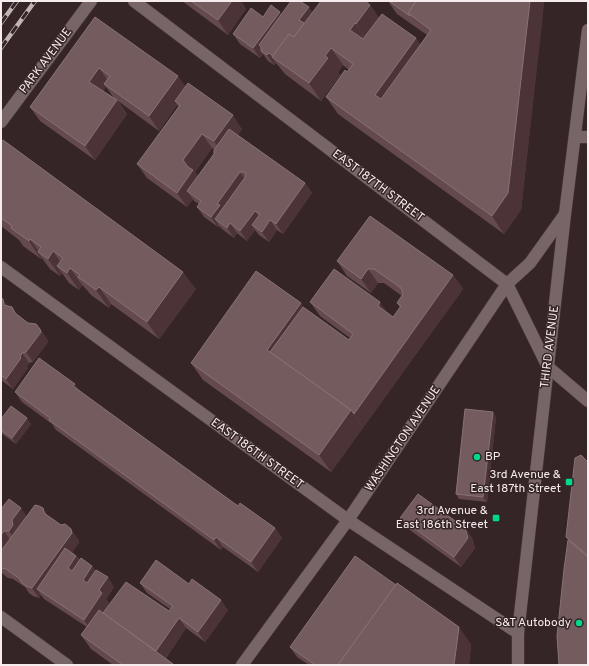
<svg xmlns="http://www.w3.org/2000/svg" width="589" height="666" font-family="Overpass,sans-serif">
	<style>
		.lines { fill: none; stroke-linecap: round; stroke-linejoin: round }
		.minor-casing { stroke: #514345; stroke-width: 13 }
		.tertiary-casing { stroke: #514345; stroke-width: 13 }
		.secondary-casing { stroke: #514345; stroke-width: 13 }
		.minor { stroke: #786567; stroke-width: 12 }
		.tertiary { stroke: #786567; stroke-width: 12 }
		.secondary { stroke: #786567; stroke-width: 12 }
		.rail-casing { stroke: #c0b4b5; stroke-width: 4.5 }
		.rail { stroke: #352527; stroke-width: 3; stroke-dasharray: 9; stroke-linecap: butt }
		.wall { fill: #64494d; fill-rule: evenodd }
		.shaded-wall { fill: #4b3337 }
		.building { fill: #745b5e; stroke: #887275 }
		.poi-dot { fill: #00d98c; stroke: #352527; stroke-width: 1.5 }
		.labels { text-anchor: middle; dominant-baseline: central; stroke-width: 3; stroke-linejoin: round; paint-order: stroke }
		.street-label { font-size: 12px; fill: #f7eced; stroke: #352527 }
		.poi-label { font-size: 12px; fill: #f7eced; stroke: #352527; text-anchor: end }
	</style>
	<rect width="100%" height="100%" fill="#352527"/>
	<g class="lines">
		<g class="minor-casing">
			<g id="minor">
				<polyline points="1,122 91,1"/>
				<polyline points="575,137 588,137"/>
				<polyline points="1,267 348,520 518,633"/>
				<polyline points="1,617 67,665"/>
				<polyline points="242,665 348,520 507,284 530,263 565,214"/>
			</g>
		</g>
		<g class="tertiary-casing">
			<polyline id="tertiary" points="134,1 507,284 548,367 588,401"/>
		</g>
		<g class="secondary-casing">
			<polyline id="secondary" points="518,665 518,633 565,214 588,30"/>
		</g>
		<use href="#minor" class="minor"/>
		<use href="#tertiary" class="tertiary"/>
		<use href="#secondary" class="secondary"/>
		<g class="rail-casing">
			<g id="rail">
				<polyline points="1,23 17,1"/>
				<polyline points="1,48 35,1"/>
			</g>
		</g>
		<use href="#rail" class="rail"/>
	</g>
	<g class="wall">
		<polygon points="182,1 241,1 246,9 228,35"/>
		<polygon points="388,1 544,1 521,210 504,234 338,114 326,97 349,70 343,65 338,72 340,75 321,101 285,74 276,63 274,65 268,61 263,54 260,58 240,44 233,34 263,17 281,14 312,13 370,5 379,18 416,38 420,45 427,35 397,14"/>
		<path d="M95,17L242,129L238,135L305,183L312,193L283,234L277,230L269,242L259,235L255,230L247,241L237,233L234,238L222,229L219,226L218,227L204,217L197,207L199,204L194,201L193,199L187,207L147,178L137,164L179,107L177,105L159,131L118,101L127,114L95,160L40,121L30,107ZM106,87L114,98L103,91ZM212,148L214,149V154L198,176L195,172Z"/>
		<polygon points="1,143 196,289 159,339 111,304 109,308 91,295 86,289 82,285 79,290 69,283 62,273 60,276 50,269 42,258 41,259 23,246 19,240 1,226"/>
		<polygon points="337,261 453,275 463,289 331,472 203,380 191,363 303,307 349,340 350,338 320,316 310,302 388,313 393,317 400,308 397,303 402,296 384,283 378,283 371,293 347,276"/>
		<polygon points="1,298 3,299 7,306 12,307 18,316 28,323 40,329 47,339 48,342 33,362 29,363 27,366 28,368 13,389 1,380"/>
		<polygon points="15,392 81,392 238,506 275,528 282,538 258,572 223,547 221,550 56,430 52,424 22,402"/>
		<polygon points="496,417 487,502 459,499 456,494"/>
		<polygon points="1,419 31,424 16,444 1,433"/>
		<polygon points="588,462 588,665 568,540 566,537"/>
		<polygon points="43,508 47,515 78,539 79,543 72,552 80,560 92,566 95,570 114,587 106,599 109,603 103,613 169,611 170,609 147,593 140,583 189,584 228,610 205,642 186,628 166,658 174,665 113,665 91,649 81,635 87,627 44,599 41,595 39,598 33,596 29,593 25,587 13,579 8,578 3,574 1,572 1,509 27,516"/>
		<polygon points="400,518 465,528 472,538 475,548 461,567 407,528"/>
		<polygon points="471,644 469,665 309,665 297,657 290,647"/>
	</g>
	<g class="shaded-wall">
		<polygon points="232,1 241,1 246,9 228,35 218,20"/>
		<polygon points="530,1 533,1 543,15 521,210 504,234 492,216"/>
		<polygon points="533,1 544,1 543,15"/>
		<polygon points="370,5 382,22 368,42 356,24"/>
		<polygon points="309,7 316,17 280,61 299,20"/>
		<polygon points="280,12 287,22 261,47 259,45 264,53 261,51 263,54 260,58 253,48"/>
		<polygon points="355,23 367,41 362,47 350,30"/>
		<polygon points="416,38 428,56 387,112 375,95"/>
		<polygon points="331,48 343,65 338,72 340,75 321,101 309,83 325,56"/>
		<polygon points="269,53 276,63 274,65 267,55"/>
		<polygon points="99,68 109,82 104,84 106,87 99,96 89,82"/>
		<polygon points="178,76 188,90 175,101 177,105 159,131 149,116"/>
		<polygon points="117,100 127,114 95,160 85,146"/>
		<polygon points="233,115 242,129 224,155 214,141"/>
		<polygon points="202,134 212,148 195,172 203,184 187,191 193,199 187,207 177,193 183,160"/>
		<polygon points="240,172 247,182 215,219 219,226 218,227 211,217 217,204"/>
		<polygon points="305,183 312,193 283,234 276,224"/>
		<polygon points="255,211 262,221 252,225 255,230 247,241 240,231"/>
		<polygon points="270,220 277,230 269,242 262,232"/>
		<polygon points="230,223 237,233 234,238 227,228"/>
		<polygon points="30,239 40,253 38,252 42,258 41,259 29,241"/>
		<polygon points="53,251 65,269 57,266 62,273 60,276 48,259"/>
		<polygon points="70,268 82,285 79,290 67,273"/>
		<polygon points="368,269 378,283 371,293 361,279"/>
		<polygon points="183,272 196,289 159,339 147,322"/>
		<polygon points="453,275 463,289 363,428 354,414"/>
		<polygon points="99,287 111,304 109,308 96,290"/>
		<polygon points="3,299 10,309 4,305"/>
		<polygon points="380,302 390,316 378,306"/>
		<polygon points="301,303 313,321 283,363 267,350"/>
		<polygon points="40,329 47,339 48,342 33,362 26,352"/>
		<polygon points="22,353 29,363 27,366 28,368 13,389 6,379"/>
		<polygon points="75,384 82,394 73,386"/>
		<polygon points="351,410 363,428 331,472 319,455"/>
		<polygon points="493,412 496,417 487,502 483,497"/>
		<polygon points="27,418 31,424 16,444 12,438"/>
		<polygon points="21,508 28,518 16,541 9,531 12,520"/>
		<polygon points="275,528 282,538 258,572 251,562"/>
		<polygon points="465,528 472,538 475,548 461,567 454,557"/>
		<polygon points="71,529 78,539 79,543 43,593 37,589 41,595 39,598 32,588"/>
		<polygon points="4,531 11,541 1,561 1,535"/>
		<polygon points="216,537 223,547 221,550 214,540"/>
		<polygon points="76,556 83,566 75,578 68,568"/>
		<polygon points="92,566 99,576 90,590 83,580"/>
		<polygon points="108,577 114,587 106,599 109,603 91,630 84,620 99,590"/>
		<polygon points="221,600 228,610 205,642 198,632"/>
		<polygon points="179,618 186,628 162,663 155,653"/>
		<polygon points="459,627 471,644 469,665 454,665"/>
	</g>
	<g class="building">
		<polygon points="191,1 232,1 218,20"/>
		<polygon points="291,1 300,1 309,7 299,20 304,23 294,37 289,34 273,56 269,53 267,55 261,51 261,47 259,45"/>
		<polygon points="321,1 365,1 370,5 356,24 355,23 350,30 363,39 382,14 416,38 375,95 381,99 431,30 408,13 416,1 530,1 508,193 492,216 326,97 345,70 347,72 353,64 331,48 325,56 328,58 309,83 272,57 289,34 294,37"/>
		<polygon points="389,1 416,1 408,13 410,16"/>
		<polygon points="271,5 280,12 253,48 233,34 251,8 263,17"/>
		<polygon points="95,17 178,76 149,116 104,84 110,76 99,68 89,82 117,100 85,146 30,107"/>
		<polygon points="188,83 233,115 214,141 202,134 183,160 188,167 193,170 177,193 137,164 180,105 175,101"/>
		<polygon points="229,129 305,183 276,224 270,220 262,232 252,225 260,214 255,211 240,231 230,223 227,228 215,219 246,176 245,172 240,172 217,204 220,205 211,217 197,207 201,201 187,191 214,154 214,150"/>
		<polygon points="3,140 183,272 147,322 99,287 96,290 78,277 80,275 70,268 67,273 57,266 63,258 53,251 48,259 38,252 41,247 30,239 29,241 11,228 12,226 1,218 1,143"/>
		<polygon points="370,216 453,275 354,414 351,410 270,352 303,307 349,340 353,334 310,302 334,269 380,302 378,306 393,317 401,306 397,303 403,294 401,288 374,269 368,269 361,279 337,261"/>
		<polygon points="256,271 301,303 267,350 351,410 319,455 191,363"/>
		<polygon points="1,298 3,299 4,305 12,307 15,313 28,323 36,324 40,329 41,332 26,352 22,353 20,357 21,358 6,379 1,375"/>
		<polygon points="39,358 75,384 73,386 147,440 238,506 240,503 275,528 251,562 216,537 214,540 49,420 50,418 15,392"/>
		<polygon points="11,406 27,418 12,438 1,430 1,419"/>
		<polygon points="465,409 493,412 483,497 456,494"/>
		<polygon points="581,455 588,462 588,556 566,537 575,458"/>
		<polygon points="418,494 465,528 468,538 454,557 400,518"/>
		<polygon points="9,499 21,508 12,520 13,525 9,531 4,531 1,535 1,509"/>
		<polygon points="35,505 39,506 43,508 44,513 61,525 65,524 71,529 72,533 32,588 26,586 22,583 20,579 6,569 1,568 1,551"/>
		<polygon points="568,540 588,557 588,665 559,665 557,636 564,569"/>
		<polygon points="65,548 76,556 68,568 72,571 81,558 92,566 83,580 87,583 96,570 108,577 99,590 102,593 84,620 37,589"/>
		<polygon points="355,556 396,585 338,665 315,665 290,647"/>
		<polygon points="156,560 189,584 192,579 221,600 198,632 179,618 156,651 103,613 126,582 169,611 173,606 140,583"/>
		<polygon points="397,583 459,627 454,665 338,665"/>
		<polygon points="99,610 173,664 172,665 123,665 81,635"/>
	</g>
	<g class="poi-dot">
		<circle cx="477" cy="457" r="4"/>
		<rect x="565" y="478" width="8" height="8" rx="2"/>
		<rect x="492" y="514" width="8" height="8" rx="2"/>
		<circle cx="579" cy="623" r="4"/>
	</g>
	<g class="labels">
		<g class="street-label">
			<text transform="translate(46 61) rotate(-53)">PARK AVENUE</text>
			<text transform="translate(378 186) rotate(37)">EAST 187TH STREET</text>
			<text transform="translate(550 347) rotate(-83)">THIRD AVENUE</text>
			<text transform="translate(403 439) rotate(-56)">WASHINGTON AVENUE</text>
			<text transform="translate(257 454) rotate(36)">EAST 186TH STREET</text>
		</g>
		<g class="poi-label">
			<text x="485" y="457" text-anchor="start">BP</text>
			<text x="561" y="475">3rd Avenue &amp;<tspan x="561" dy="14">East 187th Street</tspan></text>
			<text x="488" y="511">3rd Avenue &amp;<tspan x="488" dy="14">East 186th Street</tspan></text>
			<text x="571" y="623">S&amp;T Autobody</text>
		</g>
	</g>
	<rect width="589" height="666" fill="none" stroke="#f7eced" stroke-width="4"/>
</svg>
